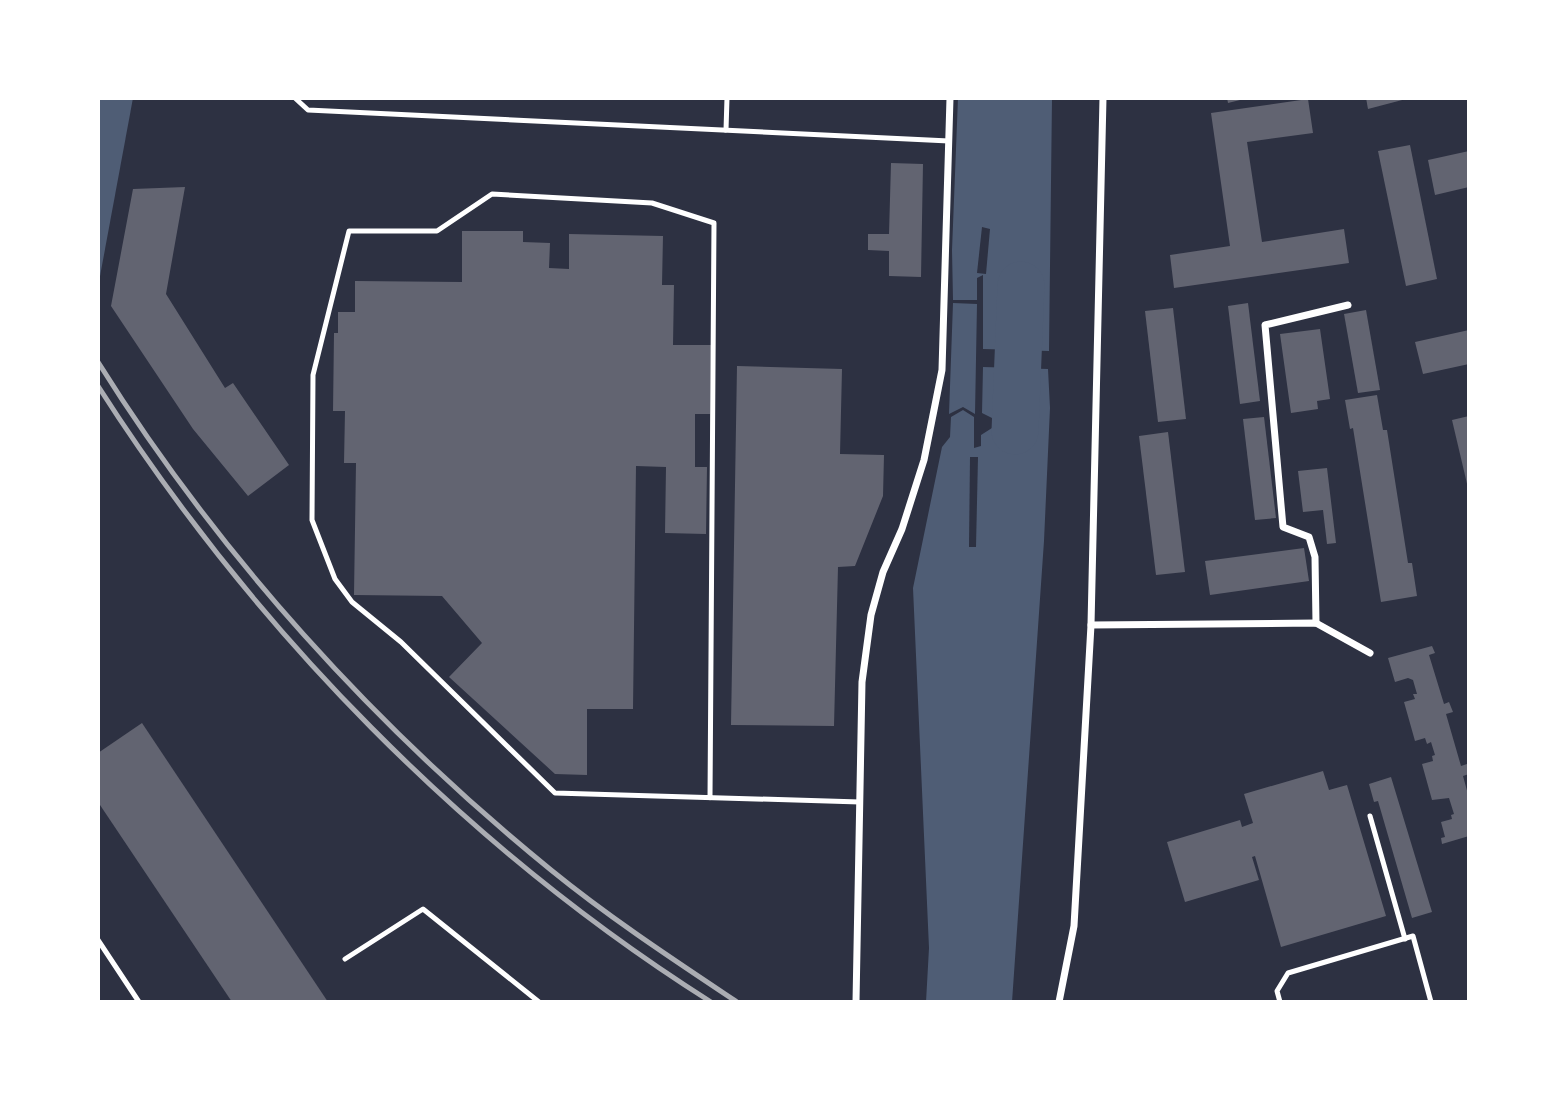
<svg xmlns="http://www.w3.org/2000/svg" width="1567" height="1100" font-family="Barlow,sans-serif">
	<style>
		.water { fill: #4f5d75 }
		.pier { fill: #2d3142 }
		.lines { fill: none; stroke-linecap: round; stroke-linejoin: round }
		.river { stroke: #4f5d75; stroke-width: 47 }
		.building { fill: #626471 }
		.service { stroke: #fff; stroke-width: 5 }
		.minor { stroke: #fff; stroke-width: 7 }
		.rail { stroke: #abadb3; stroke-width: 5 }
	</style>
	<rect width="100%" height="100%" fill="#2d3142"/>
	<g class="water">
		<polygon points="98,98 133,98 98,287"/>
		<polygon points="958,98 1052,98 1049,351 983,349 983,275 977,278 977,300 953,300 952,250"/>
		<polygon points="953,303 977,304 975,414 963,407 949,414"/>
		<polygon points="983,367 1048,369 1050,408 1044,541 1012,1002 926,1002 929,948 913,588 942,447 950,437 951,417 963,410 974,417 974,448 981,446 981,435 992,428 992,418 982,413"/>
	</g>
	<g class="pier">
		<polygon points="982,227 990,229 986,274 977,273"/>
		<polygon points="970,457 978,457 976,547 969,547"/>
	</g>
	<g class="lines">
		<polyline class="river" points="1015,431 1021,285"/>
	</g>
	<g class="building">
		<polygon points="1227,98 1244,98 1244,99 1228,103"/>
		<polygon points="1366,98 1406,98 1406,99 1368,109"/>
		<polygon points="1308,99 1313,133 1247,142 1262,242 1344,229 1349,263 1174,288 1170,255 1230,246 1211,113"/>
		<polygon points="1410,145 1437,279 1406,286 1378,151"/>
		<polygon points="1469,151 1469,187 1435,195 1428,160"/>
		<polygon points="891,163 923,164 921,277 889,276 889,251 868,250 868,234 889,234"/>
		<polygon points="185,187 166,294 225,388 233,383 289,465 248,496 193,429 111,306 133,189"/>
		<polygon points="462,231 523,231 523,242 550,243 549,268 569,269 569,234 663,236 662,285 674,285 673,345 711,345 710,414 695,414 695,467 707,467 706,534 665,533 666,467 636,466 633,709 587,709 587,775 555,774 449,677 482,643 442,596 354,595 356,463 344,463 345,411 333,411 334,333 338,333 338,312 355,312 355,281 462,282"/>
		<polygon points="1248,303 1260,401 1240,404 1228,306"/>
		<polygon points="1173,308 1186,419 1158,422 1145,311"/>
		<polygon points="1366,310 1380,390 1358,393 1344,314"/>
		<polygon points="1320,329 1330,399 1317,401 1318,409 1291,413 1280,334"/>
		<polygon points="1469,330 1469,364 1423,374 1415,342"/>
		<polygon points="737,366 842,369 840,454 884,455 883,496 855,566 838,567 834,726 731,725"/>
		<polygon points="1377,395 1383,430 1387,430 1408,563 1412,563 1417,596 1381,602 1353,428 1350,429 1345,400"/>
		<polygon points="1469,416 1469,488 1468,488 1452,420"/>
		<polygon points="1264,417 1276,518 1255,520 1243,419"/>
		<polygon points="1168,432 1185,572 1156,575 1139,436"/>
		<polygon points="1327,468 1336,543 1327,544 1323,510 1303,512 1298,471"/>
		<polygon points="1304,548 1309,581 1210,595 1205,561"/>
		<polygon points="1432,646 1435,653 1429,655 1444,704 1449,702 1453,712 1446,714 1461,766 1467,764 1469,770 1469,774 1463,776 1469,798 1469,836 1442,844 1441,838 1445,837 1441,822 1452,819 1451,815 1454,814 1449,798 1432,800 1422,764 1433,761 1432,756 1435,755 1431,742 1427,744 1425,738 1415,741 1404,702 1415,699 1413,694 1417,694 1413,680 1408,678 1395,682 1388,658"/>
		<polygon points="142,723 328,1002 232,1002 98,802 98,753"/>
		<polygon points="1323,771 1329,790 1347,785 1386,916 1281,947 1255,856 1252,857 1259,880 1185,902 1167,842 1240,820 1242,827 1253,823 1244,794"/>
		<polygon points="1391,777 1432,912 1412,918 1378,801 1374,802 1369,784"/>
	</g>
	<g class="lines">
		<g class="service">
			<polyline points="295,98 308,110 949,141"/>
			<polyline points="726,130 727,98"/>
			<polyline points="710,798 714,223 652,203 492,194 437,231 349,231 313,375 312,520 335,579 352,602 401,642 555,793 860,802"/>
			<polyline points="1370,816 1405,939"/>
			<polyline points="98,940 139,1002"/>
			<polyline points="345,959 423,909 539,1002"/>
			<polyline points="1280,1002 1277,991 1288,973 1413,936 1431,1002"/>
		</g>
		<g class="minor">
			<polyline points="1316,623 1315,557 1309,537 1283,527 1265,325 1348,305"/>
			<polyline points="1091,625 1316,623 1370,653"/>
			<polyline points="856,1002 862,682 871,615 883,572 902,529 924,460 942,370 950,98"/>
			<polyline points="1059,1002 1074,926 1091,625 1103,98"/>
		</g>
		<g class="rail">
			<path d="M98,362C218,554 375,727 551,870C610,918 674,960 737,1002"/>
			<path d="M98,386C254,630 466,847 711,1002"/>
		</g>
	</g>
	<rect width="1567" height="1100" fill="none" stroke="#ffffff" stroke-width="200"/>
</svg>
